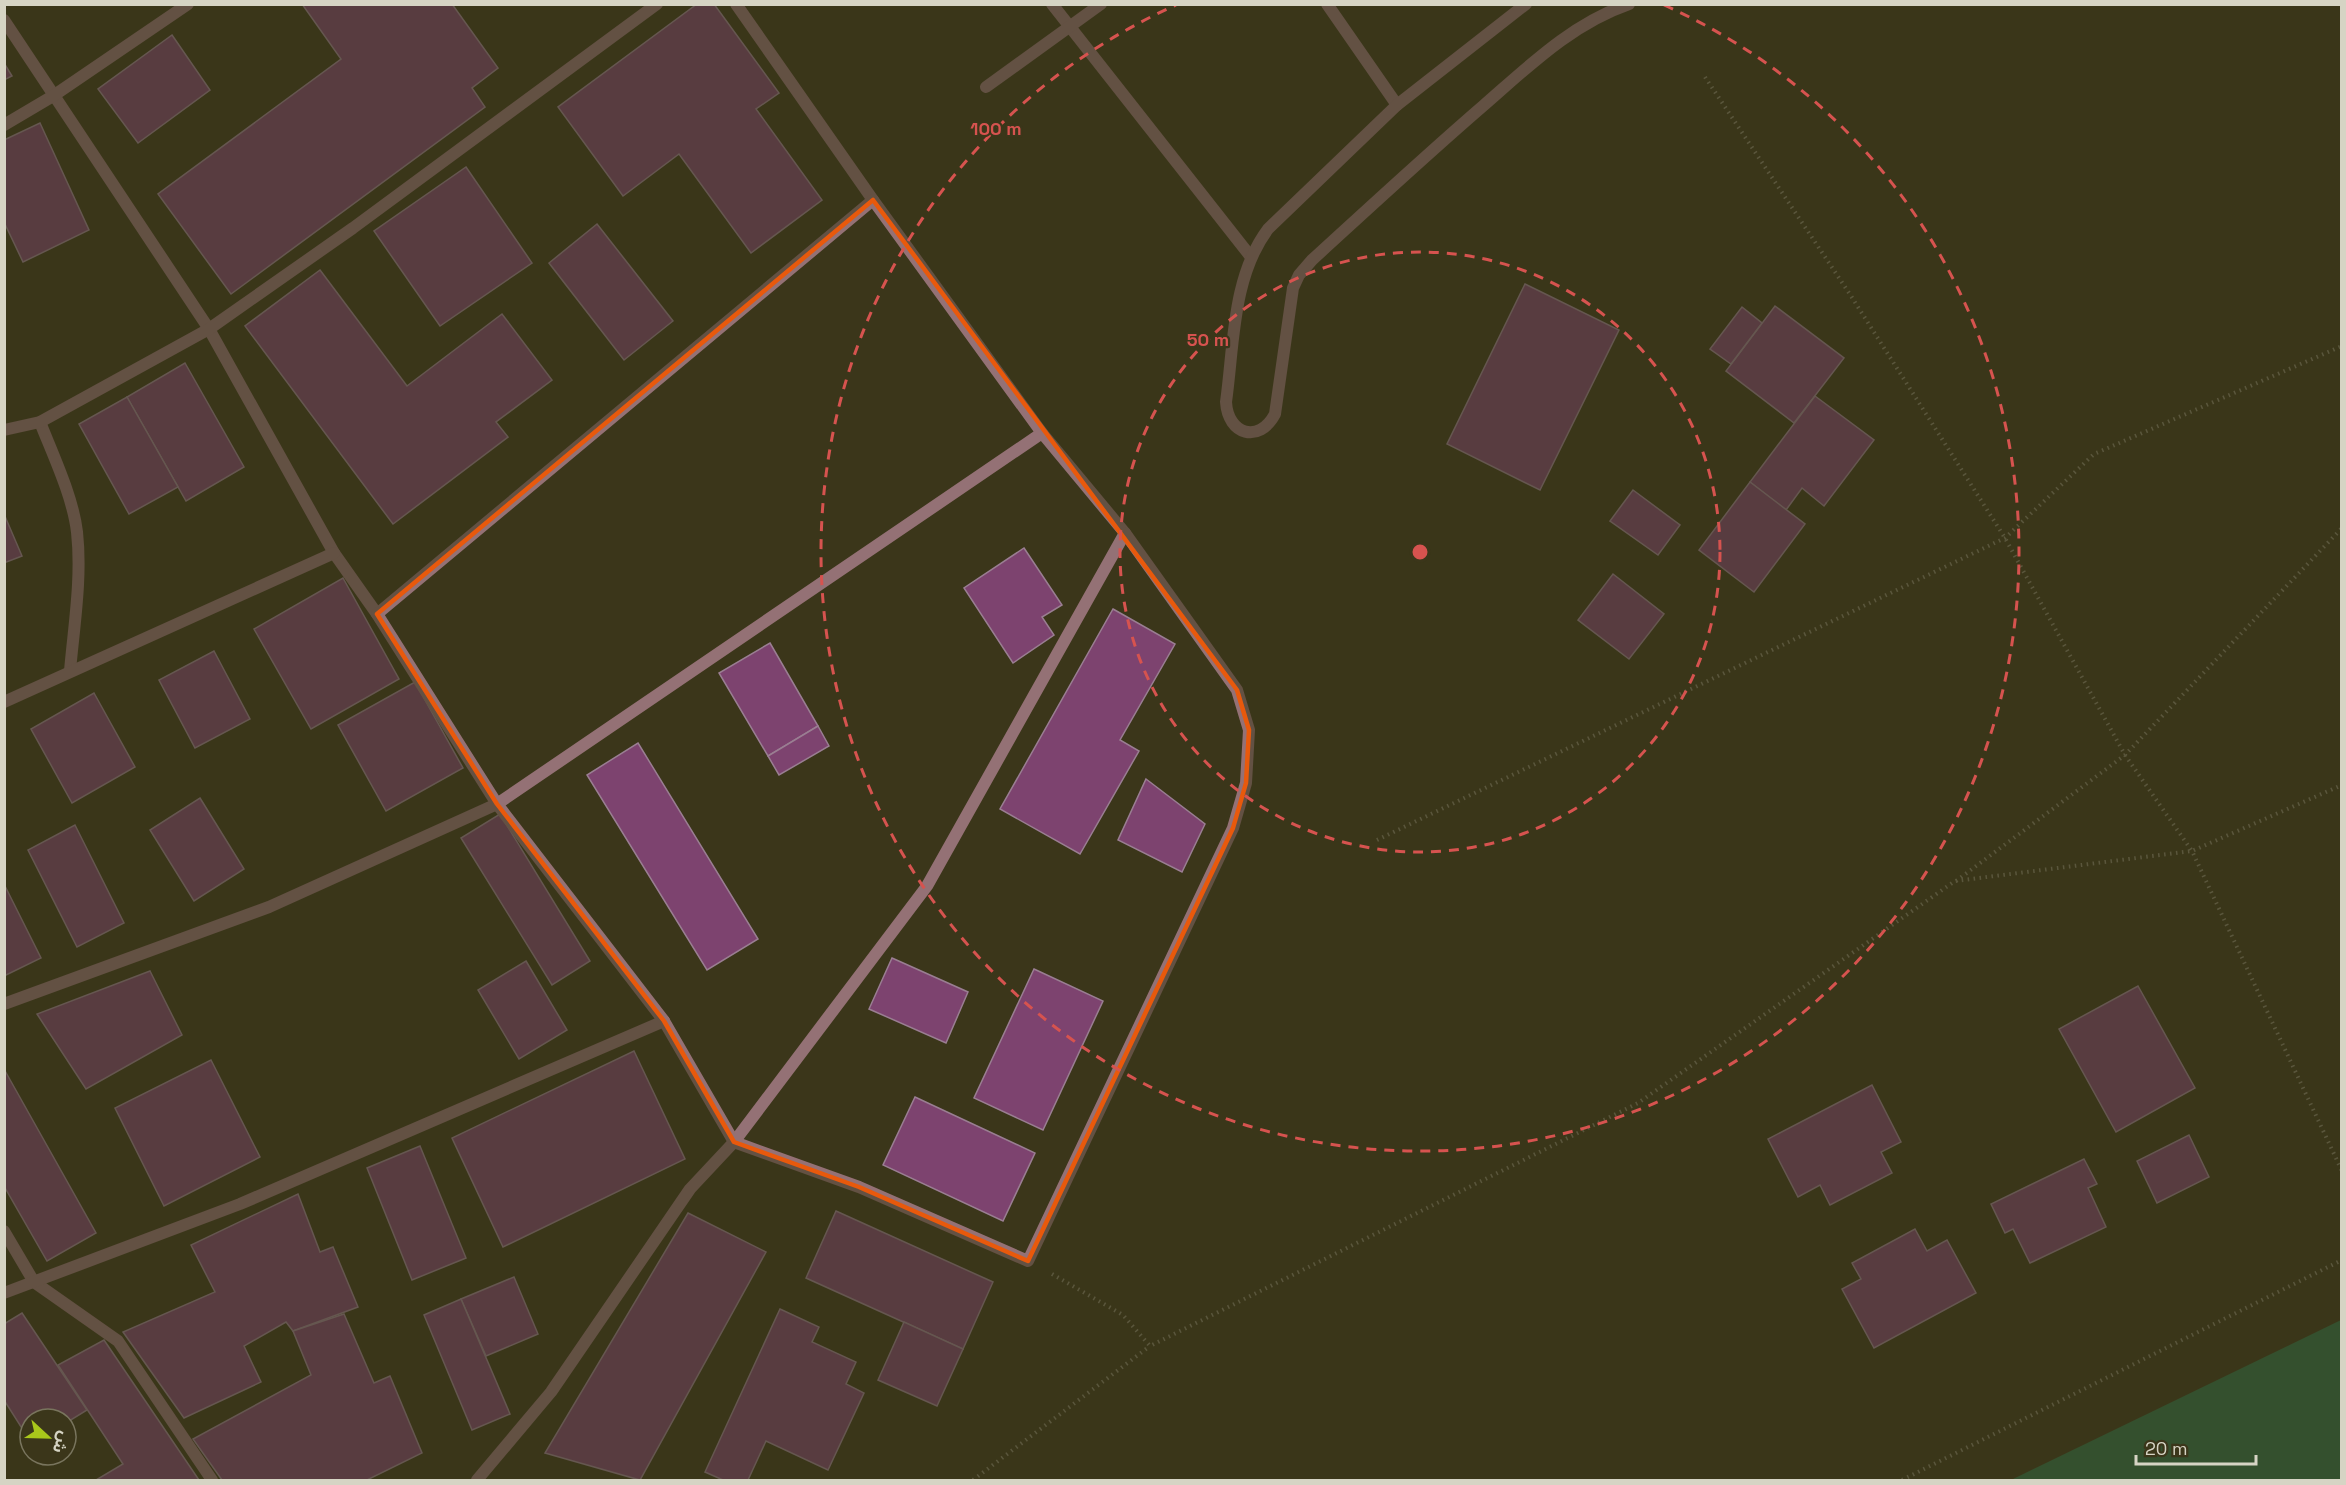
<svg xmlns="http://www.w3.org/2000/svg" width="2346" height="1485" font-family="'Space Grotesk','Noto Sans Arabic',sans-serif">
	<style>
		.green { fill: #2e7047 }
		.building { fill: #7d436f; stroke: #9a7e92; stroke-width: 1.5 }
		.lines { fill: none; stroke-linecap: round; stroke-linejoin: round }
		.path { stroke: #817d67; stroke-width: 4; stroke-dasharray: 1.5 4.5; stroke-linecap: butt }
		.street { stroke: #947175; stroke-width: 12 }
		.marked { fill: none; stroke: #e8590c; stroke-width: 4.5; stroke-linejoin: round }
		.ring { fill: none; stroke: #d6534f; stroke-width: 3; stroke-dasharray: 10 8 }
		.centre { fill: #d6534f; stroke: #3b361a; stroke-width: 3 }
		.ring-label { font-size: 18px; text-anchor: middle; font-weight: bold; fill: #d6534f; stroke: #3b361a; stroke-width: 4.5; stroke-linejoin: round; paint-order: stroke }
	</style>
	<rect width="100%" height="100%" fill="#3b361a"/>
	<polygon class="green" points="2341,1320 2341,1480 2011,1480"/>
	<g class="building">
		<polygon points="302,4 452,4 498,68 472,88 485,107 231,294 158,194 341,59"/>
		<polygon points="697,4 714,4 779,93 756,109 822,200 751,253 679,154 623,196 558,107"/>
		<polygon points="172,35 210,90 138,143 98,89"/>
		<polygon points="4,63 12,76 4,80"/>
		<polygon points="40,123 89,230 23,262 4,222 4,140"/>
		<polygon points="466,167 532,263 440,326 374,231"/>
		<polygon points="597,224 673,321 624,360 549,263"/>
		<polygon points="320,270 407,386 502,314 552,380 496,422 508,437 393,524 245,326"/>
		<polygon points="1525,284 1619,330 1540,490 1447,444"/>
		<polygon points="1775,306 1844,358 1794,423 1726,371"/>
		<polygon points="1742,307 1762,323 1731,364 1710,349"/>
		<polygon points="185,363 244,467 186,501 127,397"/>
		<polygon points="1815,396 1874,440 1824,506 1802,488 1786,510 1750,482"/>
		<polygon points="127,397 178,487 129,514 79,424"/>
		<polygon points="1750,482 1805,524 1754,592 1699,550"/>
		<polygon points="1633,490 1680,525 1658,555 1610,521"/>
		<polygon points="4,514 22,556 4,563"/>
		<polygon points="1024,548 1062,605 1042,617 1054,635 1013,663 964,588"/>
		<polygon points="1613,574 1664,614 1629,659 1578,620"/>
		<polygon points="343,578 399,679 311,729 254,629"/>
		<polygon points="1113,609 1175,644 1120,740 1139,751 1080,854 1000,809"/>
		<polygon points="770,643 818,726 768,756 719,673"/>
		<polygon points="214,651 250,719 195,748 159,680"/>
		<polygon points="415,682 463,768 386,811 338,725"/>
		<polygon points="94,693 135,767 72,803 31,729"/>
		<polygon points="818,726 829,746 779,775 768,756"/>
		<polygon points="638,743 758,939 707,970 587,775"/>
		<polygon points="1146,779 1205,824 1182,872 1118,840"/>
		<polygon points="200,798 244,869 194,901 150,830"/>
		<polygon points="500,814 590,961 552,985 461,838"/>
		<polygon points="75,825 124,923 77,947 28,850"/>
		<polygon points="4,884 41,958 4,976"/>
		<polygon points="892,958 968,992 946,1043 869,1009"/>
		<polygon points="526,961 567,1030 519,1059 478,990"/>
		<polygon points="1034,969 1103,1001 1043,1130 974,1098"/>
		<polygon points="150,971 182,1035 86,1089 37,1014"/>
		<polygon points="2138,986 2195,1088 2116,1132 2059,1029"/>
		<polygon points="634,1051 685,1159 503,1247 452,1138"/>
		<polygon points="211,1060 260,1157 164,1206 115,1108"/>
		<polygon points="4,1069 96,1233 47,1261 4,1186"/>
		<polygon points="1872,1085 1901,1142 1881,1152 1892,1173 1830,1205 1820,1185 1798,1197 1768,1139"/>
		<polygon points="915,1097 1035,1153 1003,1221 883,1165"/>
		<polygon points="2189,1135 2209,1177 2157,1203 2137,1161"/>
		<polygon points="420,1146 466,1258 412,1280 367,1168"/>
		<polygon points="2084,1159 2097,1184 2088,1188 2106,1227 2030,1263 2013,1229 2005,1233 1991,1204"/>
		<polygon points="298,1194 320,1252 333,1247 358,1307 293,1331 286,1322 244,1346 261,1382 184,1418 123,1332 215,1292 191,1245"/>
		<polygon points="836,1211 993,1282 963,1349 806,1278"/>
		<polygon points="688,1213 766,1252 640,1480 545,1453"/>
		<polygon points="1915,1229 1927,1251 1947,1240 1976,1293 1874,1348 1842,1289 1861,1279 1852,1263"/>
		<polygon points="514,1277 538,1334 486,1356 461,1299"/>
		<polygon points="461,1299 510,1414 472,1430 424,1315"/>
		<polygon points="780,1309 819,1327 812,1342 856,1362 846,1384 864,1393 828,1470 766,1441 748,1480 723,1480 705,1472"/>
		<polygon points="22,1313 87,1410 66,1423 66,1419 30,1419 30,1441 4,1400 4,1324"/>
		<polygon points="344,1314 374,1383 390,1376 422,1453 367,1480 222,1480 193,1439 311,1375 293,1331"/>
		<polygon points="904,1322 963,1349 937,1406 878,1380"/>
		<polygon points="104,1340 199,1480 96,1480 123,1464 58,1365"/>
	</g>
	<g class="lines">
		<g class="path">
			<polyline points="1705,77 1851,296 2005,538 2125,755 2192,851 2342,1171"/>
			<polyline points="1377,840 2005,538 2094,454 2342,346"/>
			<polyline points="1956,881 2125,755 2342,528"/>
			<polyline points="1052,1274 1123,1315 1150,1346 1638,1103 1955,881 2192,851 2342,785"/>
			<polyline points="973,1480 1150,1346"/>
			<polyline points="1902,1480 2342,1260"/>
		</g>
		<g class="street">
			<polyline points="1052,4 1251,257"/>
			<polyline points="1327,4 1397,105"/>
			<path d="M1526,4L1397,105L1268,229C1232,277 1234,345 1226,402C1228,435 1259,444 1275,414L1293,288L1299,275L1312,260C1369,208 1425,156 1483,106C1528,67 1571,24 1629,4"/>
			<polyline points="4,20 209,329 334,553 377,614 497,804 664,1021 734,1142 859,1187 1028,1261 1233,828 1246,783 1249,730 1237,690 1125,533 1042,433 873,200 736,4"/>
			<polyline points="986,87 1101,4"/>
			<polyline points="4,125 53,96 188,4"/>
			<path d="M40,422C53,455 73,497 77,532C82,578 74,625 70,671"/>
			<polyline points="4,430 40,422 209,329 353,228 657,4"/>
			<polyline points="377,614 873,200"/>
			<polyline points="4,702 334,553"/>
			<polyline points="4,1004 269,907 497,804 1042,433"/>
			<polyline points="4,1231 34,1282 118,1341 212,1480"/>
			<polyline points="4,1293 240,1204 664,1021"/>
			<polyline points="477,1480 551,1392 690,1189 734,1142 927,886 1125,533"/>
		</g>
	</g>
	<path d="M0 0H2346V1485H0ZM873,200L1237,690L1249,730L1246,783L1233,828L1028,1261L859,1187L734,1142L664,1021L497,804L377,614Z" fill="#3b361a" fill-opacity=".55" fill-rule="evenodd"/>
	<path class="marked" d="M873,200L1237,690L1249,730L1246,783L1233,828L1028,1261L859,1187L734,1142L664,1021L497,804L377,614Z"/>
	<g class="ring">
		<circle cx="1420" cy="552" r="300"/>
		<path d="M1664 5A599 599 0 1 1 1176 5"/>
	</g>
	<circle cx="1420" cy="552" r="9" class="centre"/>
	<g class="ring-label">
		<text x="996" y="135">100 m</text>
		<text x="1208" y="346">50 m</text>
	</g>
	<rect width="2346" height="1485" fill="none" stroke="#d6d4c4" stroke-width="12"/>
	<g transform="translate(48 1437) rotate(112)"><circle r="28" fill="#3b361a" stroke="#79755e" stroke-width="1.5"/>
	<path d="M0-4.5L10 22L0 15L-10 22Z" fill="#a9c71b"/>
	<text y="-9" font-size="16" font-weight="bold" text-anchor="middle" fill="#d6d4c4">ش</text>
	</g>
	<path d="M2136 1455v9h120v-9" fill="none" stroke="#d6d4c4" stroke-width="3"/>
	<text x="2145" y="1455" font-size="18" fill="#d6d4c4" stroke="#3b361a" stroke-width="4.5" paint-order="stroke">20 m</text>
</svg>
